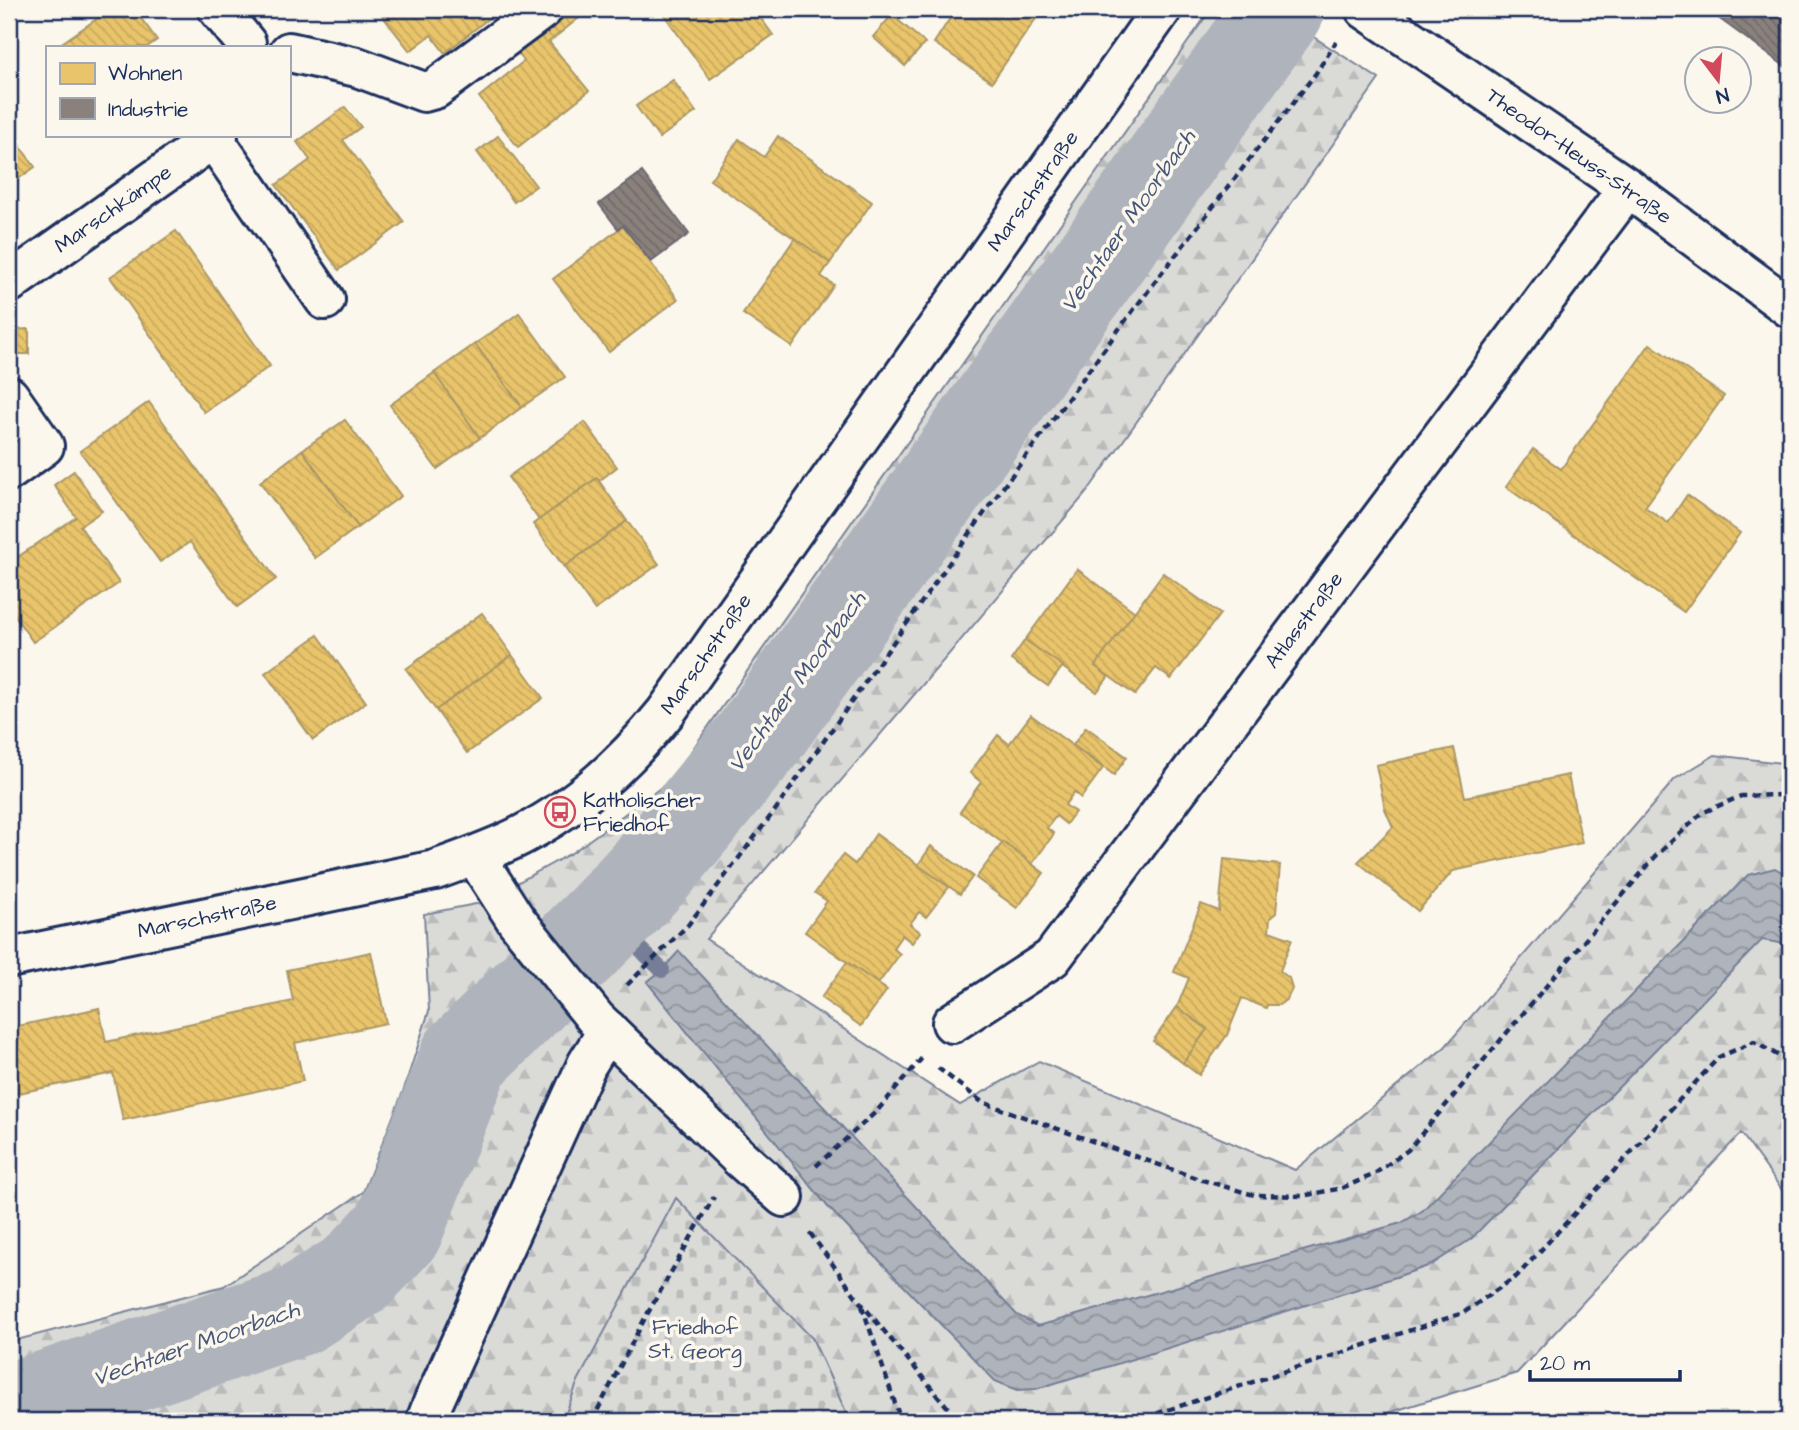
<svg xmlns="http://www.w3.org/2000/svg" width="1799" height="1430" font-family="'Architects Daughter',sans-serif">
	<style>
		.forest { fill: url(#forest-firs); stroke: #7a849a; stroke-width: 2 }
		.cemetery { fill: url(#cemetery-stones); stroke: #7a849a; stroke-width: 2 }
		.water { fill: url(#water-waves); stroke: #747e96; stroke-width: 2 }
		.homes { fill: url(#homes-back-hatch); stroke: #ab9766; stroke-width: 2 }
		.industry { fill: url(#industry-back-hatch); stroke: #696873; stroke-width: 2 }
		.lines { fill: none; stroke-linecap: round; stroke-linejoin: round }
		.stream { stroke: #747e96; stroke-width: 16 }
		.river { stroke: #afb3bb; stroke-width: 91 }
		.minor-casing { stroke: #1b2f5e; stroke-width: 44 }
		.path { stroke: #1b2f5e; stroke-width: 4.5; stroke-dasharray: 7 5; stroke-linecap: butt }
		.minor { stroke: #fbf7ec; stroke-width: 38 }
		.labels { text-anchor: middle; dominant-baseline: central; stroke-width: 7; stroke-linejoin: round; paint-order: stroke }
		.street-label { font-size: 21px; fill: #1b2f5e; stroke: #fbf7ec }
		.poi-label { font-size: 21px; fill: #1b2f5e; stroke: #fbf7ec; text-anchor: start }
		.park-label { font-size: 21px; fill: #415176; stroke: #fbf7ec }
		.water-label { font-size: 23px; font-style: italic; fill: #47577a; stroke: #fbf7ec }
	</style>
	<defs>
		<pattern id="forest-firs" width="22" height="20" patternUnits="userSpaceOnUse" patternTransform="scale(1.75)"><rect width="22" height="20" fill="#dadad7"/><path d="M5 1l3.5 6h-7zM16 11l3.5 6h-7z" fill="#babbbb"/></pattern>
		<pattern id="cemetery-stones" width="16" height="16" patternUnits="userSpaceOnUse" patternTransform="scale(1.75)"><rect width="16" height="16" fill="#dadad7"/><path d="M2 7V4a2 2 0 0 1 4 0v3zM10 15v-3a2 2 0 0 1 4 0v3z" fill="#babbbb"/></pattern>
		<pattern id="water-waves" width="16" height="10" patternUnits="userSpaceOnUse" patternTransform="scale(1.75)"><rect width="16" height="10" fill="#afb3bb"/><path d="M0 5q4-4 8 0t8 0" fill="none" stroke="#8e929b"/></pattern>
		<pattern id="homes-back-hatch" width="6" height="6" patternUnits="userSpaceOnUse" patternTransform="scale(1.75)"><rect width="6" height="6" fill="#e9c46a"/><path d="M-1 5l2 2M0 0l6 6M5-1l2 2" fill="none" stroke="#c7a95e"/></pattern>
		<pattern id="industry-back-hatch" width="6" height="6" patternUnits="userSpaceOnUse" patternTransform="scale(1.75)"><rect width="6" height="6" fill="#8a817c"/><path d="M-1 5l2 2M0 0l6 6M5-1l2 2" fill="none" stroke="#706a69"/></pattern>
	</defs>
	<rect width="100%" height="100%" fill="#fbf7ec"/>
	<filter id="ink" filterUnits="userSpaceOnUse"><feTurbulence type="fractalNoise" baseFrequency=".0143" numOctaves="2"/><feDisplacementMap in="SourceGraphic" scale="14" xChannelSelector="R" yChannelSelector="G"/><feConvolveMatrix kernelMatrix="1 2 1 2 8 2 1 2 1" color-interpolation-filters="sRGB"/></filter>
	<g filter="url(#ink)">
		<polygon class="forest" points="1211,9 1270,9 1379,79 1087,492 706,939 960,1105 1039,1061 1295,1170 1445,1047 1675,779 1715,755 1790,764 1790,1201 1741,1133 1517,1373 1362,1421 850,1421 812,1338 578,1382 563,1421 9,1421 9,1342 224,1286 363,1192 404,1089 429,1011 424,914 481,903 573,852 671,780"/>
		<polygon class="cemetery" points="676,1198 812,1338 850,1421 563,1421 578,1381"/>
		<polygon class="water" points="1775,868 1790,877 1790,949 1786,944 1762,940 1471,1239 1431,1265 1390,1279 1036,1389 1017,1390 995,1381 828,1207 647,982 662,970 679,951 1017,1315 1038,1326 1401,1223 1422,1211 1748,875"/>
		<g class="homes">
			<polygon points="111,9 134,9 157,40 147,47 56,47"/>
			<polygon points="377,9 489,9 494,14 445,53 431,35 410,51"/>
			<polygon points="557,9 588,9 589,10 549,42 589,91 518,147 479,97 524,61 512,45"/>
			<polygon points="660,9 754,9 773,35 710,79"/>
			<polygon points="956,9 1025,9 1037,17 992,82 934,43"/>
			<polygon points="892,15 925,43 905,66 873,37"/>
			<polygon points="673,80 696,112 659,138 636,106"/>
			<polygon points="345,107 361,127 343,140 404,222 339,270 276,185 310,160 297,142"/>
			<polygon points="9,131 35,167 14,182 9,202"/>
			<polygon points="498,136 536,186 514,202 477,152"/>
			<polygon points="778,136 872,202 830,263 710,180 739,139 764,157"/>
			<polygon points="623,226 678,299 609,352 553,279"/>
			<polygon points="176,231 270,366 204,412 110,277"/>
			<polygon points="795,238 830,263 821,276 834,285 792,347 743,314"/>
			<polygon points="519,313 565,377 522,407 475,344"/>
			<polygon points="29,329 29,354 9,354 9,330"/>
			<polygon points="475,344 522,407 480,438 434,373"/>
			<polygon points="1650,344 1724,396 1645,507 1668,523 1687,495 1740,533 1684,612 1506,487 1533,449 1561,469"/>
			<polygon points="434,373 480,438 437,469 390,405"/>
			<polygon points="149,402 276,579 237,607 190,542 160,562 80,451"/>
			<polygon points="345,420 401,496 358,527 302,450"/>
			<polygon points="585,422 617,467 599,481 597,478 539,520 508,477"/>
			<polygon points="302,450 358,527 315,558 260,482"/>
			<polygon points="74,471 102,511 80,526 119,583 33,642 9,608 9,563 76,517 54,485"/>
			<polygon points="597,478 627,521 564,567 533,524"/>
			<polygon points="627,521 659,564 595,610 564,567"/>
			<polygon points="1077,569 1135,612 1095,666 1109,676 1097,692 1025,640"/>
			<polygon points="1163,573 1220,614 1171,679 1156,668 1135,695 1095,666"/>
			<polygon points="482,613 512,655 436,710 406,669"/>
			<polygon points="318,635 366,702 313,740 265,673"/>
			<polygon points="1025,640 1063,666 1048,686 1011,660"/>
			<polygon points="512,655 543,698 467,753 436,710"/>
			<polygon points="1031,715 1103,768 1081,798 1074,792 1065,805 1075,812 1066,824 1056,816 1047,828 1054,834 1032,864 960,812 981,782 970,773 998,735 1009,744"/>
			<polygon points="1086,727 1127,757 1114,775 1073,745"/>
			<polygon points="1454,748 1465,797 1568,775 1582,843 1453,871 1418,911 1358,862 1393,827 1385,809 1376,765"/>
			<polygon points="876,834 949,887 926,917 919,912 910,924 920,932 912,943 902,935 893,948 900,954 878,984 805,932 827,901 815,893 843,855 855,864"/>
			<polygon points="1003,842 1044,873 1017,908 976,878"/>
			<polygon points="931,846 973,876 960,894 918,865"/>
			<polygon points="1224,859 1280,865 1276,913 1270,918 1269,931 1292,939 1280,971 1289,978 1292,989 1287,999 1279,1005 1267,1005 1266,1008 1242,998 1227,1035 1199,1075 1183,1063 1207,1029 1177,1007 1189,978 1174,972 1201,904 1219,911"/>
			<polygon points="371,952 386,1023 295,1043 303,1081 123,1120 113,1073 14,1094 9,1070 9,1028 99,1008 106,1042 293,1001 287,970"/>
			<polygon points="847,962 887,990 861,1026 821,998"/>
			<polygon points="1177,1007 1207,1029 1183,1063 1153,1041"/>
			<polygon points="9,1097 16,1135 9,1137"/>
		</g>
		<g class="industry">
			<polygon points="1706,9 1790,9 1790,70"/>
			<polygon points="642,172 689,234 651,262 623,226 618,229 599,204"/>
		</g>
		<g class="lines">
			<polyline class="stream" points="607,918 662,970"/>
			<polyline class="river" points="9,1409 299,1310 356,1274 398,1229 465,1058 607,918 656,865 757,741 1279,9"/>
			<g class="minor-casing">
				<g id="minor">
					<polyline points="218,9 246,43 246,47"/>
					<polyline points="1365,9 1628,188 1790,308"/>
					<polyline points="289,52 357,67 424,92 435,89 543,9"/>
					<polyline points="213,138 325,300"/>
					<polyline points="9,283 218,135"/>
					<polyline points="9,396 44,446 9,471"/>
					<polyline points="475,856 516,920 596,1019 741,1159 784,1197"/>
					<path d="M9,958L435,870C463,860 492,850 520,836C577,807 626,762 666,712L1162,9"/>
					<polyline points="952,1023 1052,958 1628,188"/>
					<polyline points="426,1421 433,1403 587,1064 608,1030"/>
				</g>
			</g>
			<g class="path">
				<polyline points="627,985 688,925 776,809 985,512 1122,325 1316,73 1336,42"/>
				<polyline points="938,1068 982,1102 1199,1179 1254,1195 1302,1196 1342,1188 1373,1175 1408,1150 1655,857 1702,813 1741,796 1781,795 1790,799"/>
				<polyline points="816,1166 877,1111 922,1058"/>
				<polyline points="810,1233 860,1302 959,1421"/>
				<polyline points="862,1306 901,1421"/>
				<polyline points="592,1421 645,1318 714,1197"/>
				<polyline points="1134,1421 1463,1313 1517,1276 1719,1057 1754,1042 1783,1058 1790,1068"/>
			</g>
			<use href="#minor" class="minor"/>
		</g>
	</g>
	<defs>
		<g id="bus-ring" transform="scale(1.575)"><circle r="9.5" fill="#fbf7ec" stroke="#d1495b" stroke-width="1.5"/><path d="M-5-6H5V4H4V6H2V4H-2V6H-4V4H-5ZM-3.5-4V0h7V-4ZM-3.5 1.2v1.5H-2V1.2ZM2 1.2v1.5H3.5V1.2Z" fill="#d1495b"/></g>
	</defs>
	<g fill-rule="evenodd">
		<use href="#bus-ring" x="560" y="812"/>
	</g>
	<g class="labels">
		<g class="street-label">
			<text transform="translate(1579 156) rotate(35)">Theodor-Heuss-Straße</text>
			<text transform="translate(1033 191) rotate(-55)">Marschstraße</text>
			<text transform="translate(113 209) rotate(-35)">Marschkämpe</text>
			<text transform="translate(1304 620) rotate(-53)">Atlasstraße</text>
			<text transform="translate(706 654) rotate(-55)">Marschstraße</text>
			<text transform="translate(207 917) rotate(-12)">Marschstraße</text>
		</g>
		<g class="poi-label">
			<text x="583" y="800">Katholischer<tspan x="583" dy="24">Friedhof</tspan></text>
		</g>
		<g class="park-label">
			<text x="695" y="1327">Friedhof<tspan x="695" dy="24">St. Georg</tspan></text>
		</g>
		<g class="water-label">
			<text transform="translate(1128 221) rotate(-55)">Vechtaer Moorbach</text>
			<text transform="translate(797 682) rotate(-54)">Vechtaer Moorbach</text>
			<text transform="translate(196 1344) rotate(-19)">Vechtaer Moorbach</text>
		</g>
	</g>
	<rect width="1799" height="1430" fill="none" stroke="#fbf7ec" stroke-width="35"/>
	<rect x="18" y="18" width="1764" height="1395" fill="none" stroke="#1b2f5e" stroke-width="2.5" filter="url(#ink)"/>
	<rect x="46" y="46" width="245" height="91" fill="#fbf7ec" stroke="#a1a7b3" stroke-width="2"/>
	<rect x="60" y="63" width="35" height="21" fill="#e9c46a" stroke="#a1a7b3" stroke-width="2"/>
	<text x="108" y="80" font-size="21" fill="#1b2f5e">Wohnen</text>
	<rect x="60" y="98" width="35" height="21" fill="#8a817c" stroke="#a1a7b3" stroke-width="2"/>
	<text x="108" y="116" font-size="21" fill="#1b2f5e">Industrie</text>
	<g transform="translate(1718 80) rotate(164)"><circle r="33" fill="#fbf7ec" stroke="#a1a7b3" stroke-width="2"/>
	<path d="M0-5L12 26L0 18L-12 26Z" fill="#d1495b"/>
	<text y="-10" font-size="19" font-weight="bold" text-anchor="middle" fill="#1b2f5e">N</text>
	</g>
	<path d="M1530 1370v10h150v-10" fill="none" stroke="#1b2f5e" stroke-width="3.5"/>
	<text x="1540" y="1370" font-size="21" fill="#1b2f5e" stroke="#fbf7ec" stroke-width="5" paint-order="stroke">20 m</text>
</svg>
